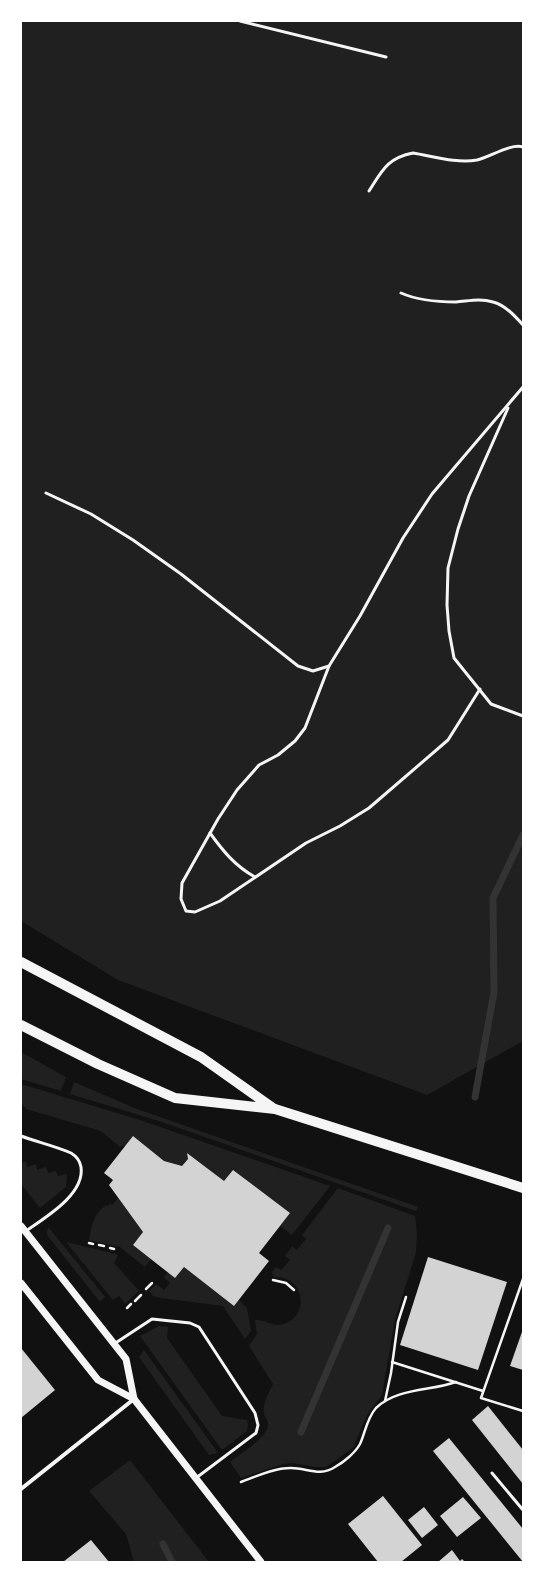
<svg xmlns="http://www.w3.org/2000/svg" width="544" height="1583" font-family="'IBM Plex Sans',sans-serif">
	<style>
		.green { fill: #202020 }
		.lines { fill: none; stroke-linecap: round; stroke-linejoin: round }
		.stream { stroke: #333; stroke-width: 7 }
		.building { fill: #d3d3d3 }
		.path { stroke: #f5f5f5; stroke-width: 2.5 }
		.service { stroke: #f5f5f5; stroke-width: 3 }
		.minor { stroke: #f5f5f5; stroke-width: 4 }
		.tertiary { stroke: #f5f5f5; stroke-width: 7 }
		.primary { stroke: #f5f5f5; stroke-width: 10 }
	</style>
	<rect width="100%" height="100%" fill="#111"/>
	<g class="green">
		<polygon points="21,21 523,21 523,1041 427,1095 118,980 21,921"/>
		<polygon points="21,1052 66,1077 61,1091 21,1079"/>
		<polygon points="74,1082 137,1109 418,1207 416,1211 162,1122 70,1094"/>
		<polygon points="21,1084 140,1120 330,1186 292,1235 280,1226 290,1213 233,1170 224,1181 187,1153 188,1159 182,1166 164,1161 133,1136 127,1145 120,1147 101,1131 26,1109 21,1103"/>
		<polygon points="26,1161 27,1167 36,1164 37,1170 46,1167 48,1173 56,1171 58,1176 67,1174 66,1187 40,1208 21,1184 21,1163"/>
		<path d="M338,1188L415,1216L417,1234L416,1253L395,1319L382,1395L367,1415L353,1448L326,1467H315L293,1463L283,1464L241,1478L230,1462C240,1454 267,1438 268,1425C269,1421 265,1418 264,1414C262,1403 269,1393 273,1384L249,1346L257,1334L255,1320C266,1319 273,1328 284,1324C311,1315 304,1275 274,1277L272,1272L276,1267L281,1270L290,1260L285,1256L292,1246L297,1250L306,1239L302,1235Z"/>
		<path d="M118,1198L143,1232L133,1245L151,1259L145,1267L120,1247L89,1240C91,1225 94,1214 106,1205L108,1206L110,1203L112,1205Z"/>
		<polygon points="49,1228 105,1297 100,1302 47,1235 47,1230"/>
		<polygon points="66,1242 116,1254 118,1255 114,1263 139,1291 125,1304 119,1296 113,1300"/>
		<polygon points="184,1267 234,1305 239,1300 247,1308 251,1331 245,1339 223,1306 161,1298 153,1296 149,1291 156,1284 164,1290 170,1283 164,1277 168,1272 175,1278"/>
		<polygon points="159,1326 168,1327 167,1338 222,1416 247,1420 248,1424 247,1431 222,1450 140,1336"/>
		<polygon points="144,1350 218,1453 209,1455 139,1357"/>
		<polygon points="130,1460 209,1562 134,1562 126,1534 89,1491"/>
	</g>
	<g class="lines">
		<g class="stream">
			<polyline points="475,1097 494,992 493,898 523,835"/>
			<polyline points="301,1432 388,1228"/>
			<polyline points="163,1544 172,1562"/>
		</g>
	</g>
	<g class="building">
		<polygon points="133,1136 164,1161 182,1166 188,1159 187,1153 224,1181 233,1170 290,1213 259,1253 269,1261 234,1306 184,1267 175,1278 133,1245 143,1232 109,1185 113,1180 104,1173"/>
		<polygon points="428,1257 507,1282 478,1370 400,1345"/>
		<polygon points="523,1329 523,1370 510,1366"/>
		<polygon points="21,1348 55,1390 21,1418"/>
		<polygon points="488,1406 523,1450 523,1484 472,1420"/>
		<polygon points="449,1438 523,1529 523,1562 433,1451"/>
		<polygon points="383,1496 422,1545 401,1562 378,1562 348,1524"/>
		<polygon points="463,1497 481,1518 457,1537 440,1516"/>
		<polygon points="424,1507 438,1525 422,1538 408,1520"/>
		<polygon points="91,1540 109,1562 63,1562"/>
		<polygon points="452,1550 460,1561 462,1559 465,1562 438,1562"/>
	</g>
	<g class="lines">
		<g class="path">
			<polyline points="89,1243 93,1244"/>
			<polyline points="99,1245 104,1246"/>
			<polyline points="110,1248 114,1249"/>
			<polyline points="523,1279 481,1398 523,1411"/>
			<polyline points="273,1280 286,1283 294,1290"/>
			<polyline points="146,1289 152,1283"/>
			<polyline points="135,1301 141,1295"/>
			<polyline points="127,1308 131,1304"/>
			<polyline points="392,1362 483,1391"/>
			<polyline points="385,1401 391,1373 398,1322 406,1297"/>
			<path d="M241,1482C257,1476 274,1468 291,1468C307,1468 320,1477 335,1467C344,1462 355,1453 360,1444C365,1433 367,1418 376,1408C396,1388 431,1391 456,1382"/>
		</g>
		<g class="service">
			<polyline points="240,21 386,57"/>
			<path d="M369,191C382,171 387,158 413,153C432,156 457,164 477,160C490,157 511,143 523,147"/>
			<path d="M401,293C417,300 439,302 456,302C469,301 480,298 493,302C505,305 515,316 523,325"/>
			<polyline points="508,408 469,496 458,529 448,568 447,605 449,631 454,658 491,704 523,716"/>
			<polyline points="46,493 91,514 133,540 181,574 298,666 313,671 329,666 360,616 403,538 432,494 523,387"/>
			<polyline points="329,666 305,728 295,741 278,755 259,765 237,790 218,819 182,883 181,899 186,911 195,912 220,901 306,843 340,826 369,808 448,740 480,689"/>
			<path d="M210,833C223,851 235,866 255,877"/>
			<path d="M21,1136C37,1142 55,1146 71,1153C76,1156 80,1161 81,1167C85,1194 46,1217 26,1231"/>
			<polyline points="114,1344 152,1319 190,1323 199,1327 255,1413 258,1425 256,1433 196,1478"/>
			<polyline points="492,1473 523,1510"/>
		</g>
		<polyline class="minor" points="21,1489 134,1399"/>
		<g class="tertiary">
			<polyline points="21,1226 126,1359 134,1399"/>
			<polyline points="21,1283 98,1380 134,1399 261,1562"/>
		</g>
		<g class="primary">
			<polyline points="21,962 201,1057 273,1108"/>
			<polyline points="21,1025 98,1064 175,1098 275,1109 523,1188"/>
		</g>
	</g>
	<rect width="544" height="1583" fill="none" stroke="#ffffff" stroke-width="44"/>
</svg>
